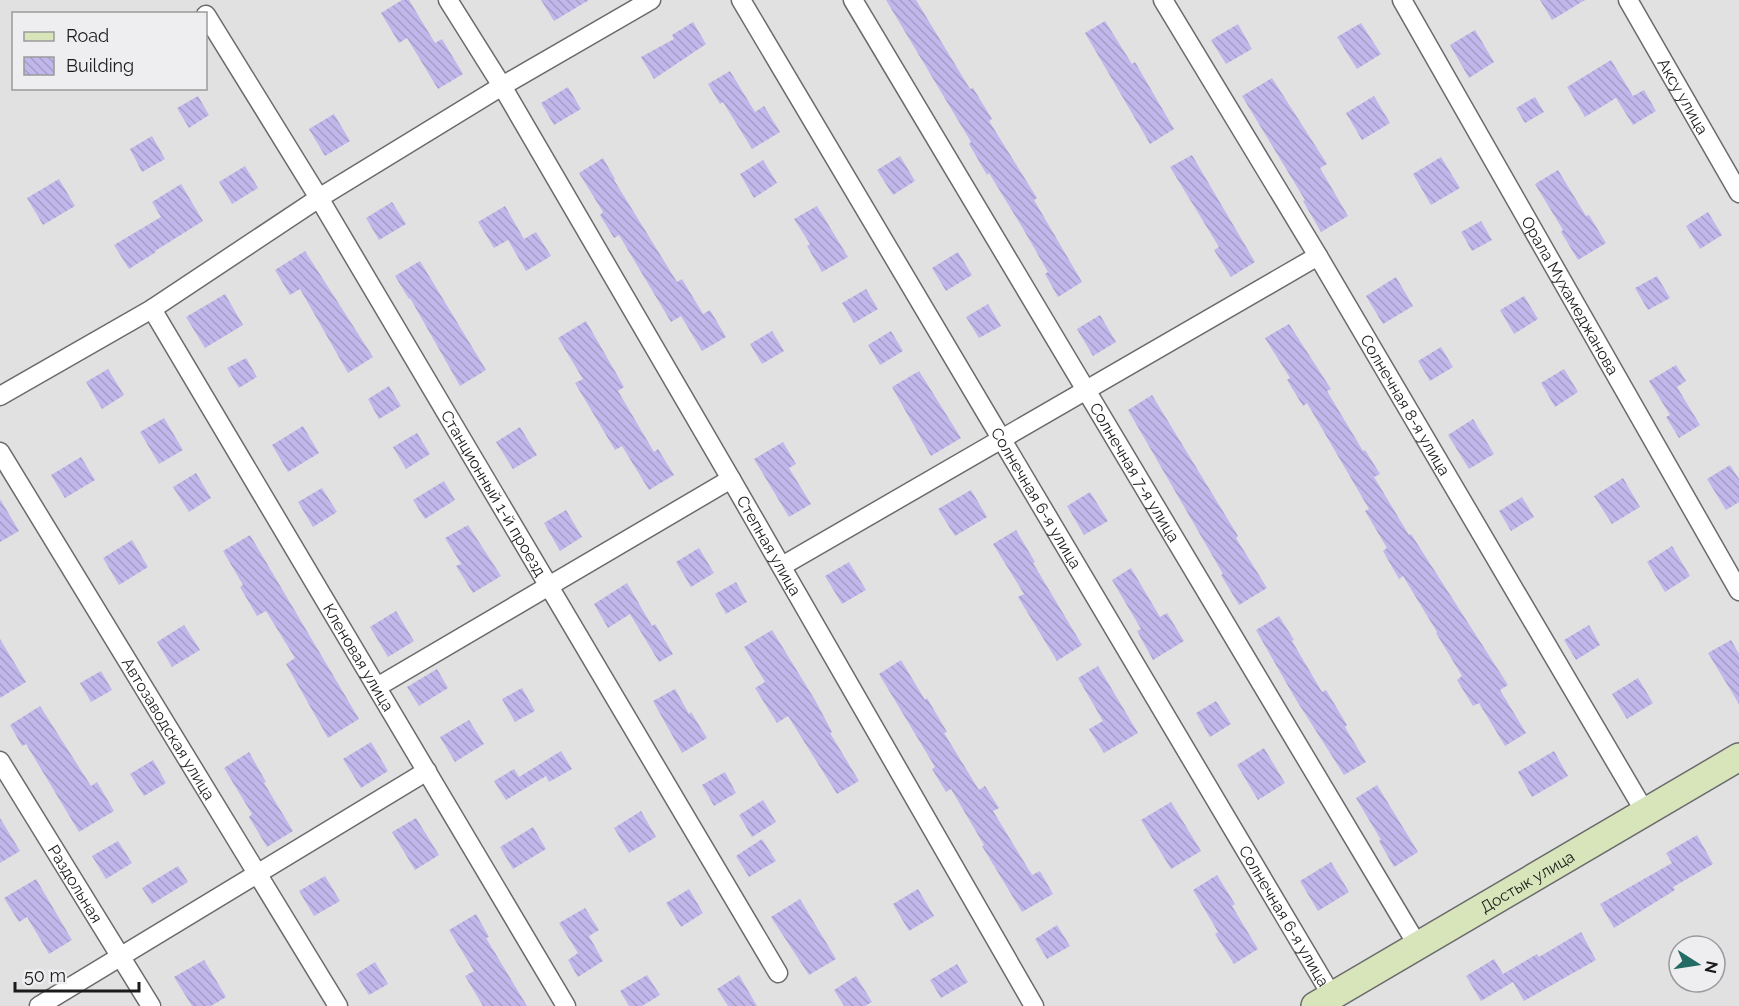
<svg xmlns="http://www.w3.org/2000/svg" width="1739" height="1006" font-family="Raleway,sans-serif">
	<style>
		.building { fill: url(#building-back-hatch) }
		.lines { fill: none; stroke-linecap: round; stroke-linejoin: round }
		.street-casing { stroke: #6b6b6d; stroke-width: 21 }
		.secondary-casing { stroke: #6b6b6d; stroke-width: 30 }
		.street { stroke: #fff; stroke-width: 18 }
		.secondary { stroke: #d8e5bb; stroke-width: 27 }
		.labels { text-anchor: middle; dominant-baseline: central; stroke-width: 4.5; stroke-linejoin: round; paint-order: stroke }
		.street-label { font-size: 16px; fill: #1b1b1b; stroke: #eeeef0 }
	</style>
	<defs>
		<pattern id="building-back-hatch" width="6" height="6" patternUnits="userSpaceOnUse" patternTransform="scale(1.5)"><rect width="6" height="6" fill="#c2b7eb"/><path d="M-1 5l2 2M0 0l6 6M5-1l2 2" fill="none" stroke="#a69dc9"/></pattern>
	</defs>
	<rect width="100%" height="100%" fill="#e1e1e2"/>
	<g class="building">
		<polygon points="402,0 409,0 435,43 442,39 463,74 438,89 407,38 399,43 381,13"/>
		<polygon points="541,0 589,0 554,21"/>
		<polygon points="886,0 916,0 970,89 973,88 992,119 989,121 1037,198 1034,200 1082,282 1058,297 1045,274 1048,272 1022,227 989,173 987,175 969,144 971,142"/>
		<polygon points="1540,0 1585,0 1552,20"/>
		<polygon points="1105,21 1132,64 1135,62 1174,129 1150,144 1085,33"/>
		<polygon points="693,22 706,44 654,79 641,57 674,39 672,35"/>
		<polygon points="1361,23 1381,54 1357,69 1337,37"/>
		<polygon points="1238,24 1252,49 1226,64 1211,40"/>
		<polygon points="1475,30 1494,62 1469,78 1450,45"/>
		<polygon points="1611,60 1633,96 1644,90 1656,111 1633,125 1616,98 1585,117 1567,87"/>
		<polygon points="730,71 755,112 764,106 780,132 752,149 723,102 720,104 708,84"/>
		<polygon points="1272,78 1327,164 1320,168 1348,216 1321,232 1303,201 1305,200 1242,96"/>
		<polygon points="568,87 581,109 554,125 541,103"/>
		<polygon points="198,96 209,115 189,128 177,108"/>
		<polygon points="1374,96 1390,123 1362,140 1346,113"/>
		<polygon points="1535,97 1544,112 1525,123 1516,108"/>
		<polygon points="334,114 350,141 325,156 309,129"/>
		<polygon points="152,136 165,159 142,172 130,149"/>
		<polygon points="1192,155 1255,262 1231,277 1214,250 1219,247 1170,167"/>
		<polygon points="900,156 915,181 893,195 877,170"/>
		<polygon points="1441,157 1460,188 1431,205 1413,174"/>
		<polygon points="603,158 615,179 614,180 677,282 682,279 703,314 710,310 726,337 702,351 681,316 671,322 619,235 614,238 600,215 603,212 579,173"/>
		<polygon points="763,160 777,183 754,198 740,174"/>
		<polygon points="245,166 258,188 232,204 219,182"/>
		<polygon points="1558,170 1586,216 1589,215 1606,243 1578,260 1561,232 1563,230 1535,184"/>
		<polygon points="59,179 75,206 43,225 27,198"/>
		<polygon points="181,184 203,221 155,251 156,252 129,269 114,245 161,217 152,202"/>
		<polygon points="392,202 406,224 379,240 366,218"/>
		<polygon points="505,206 524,239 536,232 551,256 526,271 508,240 494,248 478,222"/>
		<polygon points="817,206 848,257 822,272 807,246 810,244 794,219"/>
		<polygon points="1708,212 1722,235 1700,249 1686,226"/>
		<polygon points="1481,221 1492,240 1472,251 1461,232"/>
		<polygon points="305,251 373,357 348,373 300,289 290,295 275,270"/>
		<polygon points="958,252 972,275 946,291 932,268"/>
		<polygon points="420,261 486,370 460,386 410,298 409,299 395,276"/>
		<polygon points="1657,276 1670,298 1648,310 1635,288"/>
		<polygon points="1396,277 1413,306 1383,324 1366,296"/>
		<polygon points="866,289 878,309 854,323 842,303"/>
		<polygon points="225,294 243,325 205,348 186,317"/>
		<polygon points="1524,296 1538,319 1514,334 1500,310"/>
		<polygon points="988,304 1001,326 979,338 966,317"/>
		<polygon points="1100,315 1116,342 1093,356 1077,329"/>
		<polygon points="586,321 624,387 618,391 654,452 658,449 674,475 649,490 622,446 615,450 575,383 583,379 558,338"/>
		<polygon points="1289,324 1331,389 1327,391 1363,451 1365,450 1380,474 1374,477 1409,535 1411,534 1508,685 1500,690 1526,733 1505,746 1479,703 1473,706 1457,680 1462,676 1436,633 1437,632 1403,576 1399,579 1383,551 1387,548 1365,511 1369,509 1307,403 1303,406 1287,380 1290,378 1265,338"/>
		<polygon points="772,331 784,351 762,364 750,344"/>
		<polygon points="891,331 903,351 880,365 868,345"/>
		<polygon points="1441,347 1453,367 1430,381 1418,361"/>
		<polygon points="246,358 257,377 239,388 227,368"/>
		<polygon points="1676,365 1686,381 1677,387 1700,425 1679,438 1666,417 1670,415 1649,381"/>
		<polygon points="108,369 124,395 102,409 86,382"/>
		<polygon points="1564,369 1578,392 1555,407 1541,383"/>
		<polygon points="919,371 961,438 931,456 892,387"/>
		<polygon points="389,386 401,406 379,419 368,399"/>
		<polygon points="1152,395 1238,536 1236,538 1267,588 1239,605 1221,575 1223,574 1128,410"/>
		<polygon points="164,418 183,450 159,464 140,432"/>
		<polygon points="1473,419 1494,454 1469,469 1448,435"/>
		<polygon points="303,426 319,453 288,472 272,445"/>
		<polygon points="520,427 537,455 513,469 496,442"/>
		<polygon points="417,433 430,454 406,469 393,447"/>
		<polygon points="783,442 796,464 789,468 811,504 789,517 754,459"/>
		<polygon points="81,457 95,480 65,498 51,475"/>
		<polygon points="1730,465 1739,479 1739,502 1726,510 1707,479"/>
		<polygon points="196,473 211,498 189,512 173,487"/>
		<polygon points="1623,478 1640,507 1612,524 1594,496"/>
		<polygon points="444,481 455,500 425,519 413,500"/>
		<polygon points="322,488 337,512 313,527 298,502"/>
		<polygon points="971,490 987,517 955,536 938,509"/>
		<polygon points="1090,492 1108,521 1084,535 1067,506"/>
		<polygon points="1522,497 1534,517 1511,531 1499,511"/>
		<polygon points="0,499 19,531 0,542"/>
		<polygon points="566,510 582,537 560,551 544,523"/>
		<polygon points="468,525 501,576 473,593 456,566 461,564 445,538"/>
		<polygon points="1016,530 1035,562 1033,563 1082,645 1057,661 1018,597 1024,594 993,544"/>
		<polygon points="250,535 359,719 328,738 286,664 295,658 266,611 257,616 240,587 243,585 223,551"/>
		<polygon points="132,540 148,567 119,585 103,558"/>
		<polygon points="1672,546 1690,576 1665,592 1647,562"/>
		<polygon points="699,548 714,573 691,587 676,562"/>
		<polygon points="849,562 866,590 842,604 825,576"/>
		<polygon points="1131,568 1160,617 1167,613 1184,641 1153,660 1137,631 1141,629 1112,580"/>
		<polygon points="736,582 747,602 726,614 715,594"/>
		<polygon points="627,583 652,626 655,624 673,654 659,662 630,614 608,628 594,604"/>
		<polygon points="396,611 414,641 388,657 370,627"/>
		<polygon points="1279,616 1294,640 1292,641 1322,692 1326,690 1347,725 1345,727 1366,762 1344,775 1295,698 1256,630"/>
		<polygon points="184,625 200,650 172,667 157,642"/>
		<polygon points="1589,625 1600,645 1576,660 1564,640"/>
		<polygon points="772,630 815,700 832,732 830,733 859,781 837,794 788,716 777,723 755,688 765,682 744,647"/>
		<polygon points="0,639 26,682 0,698"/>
		<polygon points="1731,640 1739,654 1739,704 1708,653"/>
		<polygon points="901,660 925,700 927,698 947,732 944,733 979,790 985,786 999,808 993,811 1032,875 1040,871 1053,894 1022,912 982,846 984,845 951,789 946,792 932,769 935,767 879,674"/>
		<polygon points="1098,666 1138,733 1104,753 1089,729 1103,721 1078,678"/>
		<polygon points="437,669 448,688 419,706 407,687"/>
		<polygon points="101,671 112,690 91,702 80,683"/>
		<polygon points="1638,678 1653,703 1627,719 1612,694"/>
		<polygon points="522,688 535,711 515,722 502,699"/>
		<polygon points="675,689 689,714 691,712 707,738 682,753 653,701"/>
		<polygon points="1216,701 1231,724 1210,737 1196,713"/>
		<polygon points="40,706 91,786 97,782 114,811 79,832 26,744 22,746 10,725"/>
		<polygon points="469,720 484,744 455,762 440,737"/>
		<polygon points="371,742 388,771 361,788 343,759"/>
		<polygon points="1264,748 1285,783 1258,800 1237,765"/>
		<polygon points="561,751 572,769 549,782 546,776 506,800 494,781 514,769 519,777"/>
		<polygon points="1554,751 1568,776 1532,797 1518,772"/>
		<polygon points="249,752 266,782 264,783 293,831 267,847 249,817 252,814 224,768"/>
		<polygon points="153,760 166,783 144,796 130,774"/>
		<polygon points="725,772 736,793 714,806 702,785"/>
		<polygon points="1377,785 1418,852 1394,867 1379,841 1381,840 1356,798"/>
		<polygon points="763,800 776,822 752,837 739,815"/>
		<polygon points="1171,802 1201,851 1171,869 1141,820"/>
		<polygon points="641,811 656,837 629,853 614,828"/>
		<polygon points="0,818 20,851 0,863"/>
		<polygon points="416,818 439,855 415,870 392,832"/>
		<polygon points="533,827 546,849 513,869 500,847"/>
		<polygon points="1697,835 1713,864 1673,887 1675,890 1614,928 1600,904 1672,863 1666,853"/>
		<polygon points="762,839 776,861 749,877 736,856"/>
		<polygon points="118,841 132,863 106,879 92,856"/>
		<polygon points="1331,862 1349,892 1318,911 1300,881"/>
		<polygon points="178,866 188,882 152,904 142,888"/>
		<polygon points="1217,875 1235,904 1232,906 1258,949 1234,964 1215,934 1218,932 1193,890"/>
		<polygon points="325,876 340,901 314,916 299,891"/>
		<polygon points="36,879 72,940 49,954 27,917 19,922 4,898"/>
		<polygon points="689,889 703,913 681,927 666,903"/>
		<polygon points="918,889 934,916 909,931 893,904"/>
		<polygon points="800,899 836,959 809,975 771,917"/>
		<polygon points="585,908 599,930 589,936 603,961 578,977 568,960 578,953 559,923"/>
		<polygon points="476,914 489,937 486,938 527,1006 483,1006 465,976 474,971 449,930"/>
		<polygon points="1057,925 1070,946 1047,959 1035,939"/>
		<polygon points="1581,932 1596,960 1524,1001 1513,982 1481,1001 1466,976 1494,959 1503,974 1537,954 1539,957"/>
		<polygon points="204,960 226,997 211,1006 192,1006 174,977"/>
		<polygon points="375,962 388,984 369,995 356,974"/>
		<polygon points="957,964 968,982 941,998 930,980"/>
		<polygon points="647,975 660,995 642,1006 629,1006 620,991"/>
		<polygon points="739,975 757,1006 728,1006 717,989"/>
		<polygon points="856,976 872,1002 865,1006 844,1006 834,990"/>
	</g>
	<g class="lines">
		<g class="street-casing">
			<g id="street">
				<path id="s1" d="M448,0L502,86L731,479L1034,1006"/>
				<path id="s2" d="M741,0L1332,996"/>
				<path id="s3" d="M853,0L1418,946"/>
				<path id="s4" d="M1163,0L1318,256L1645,812"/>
				<path id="s5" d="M1402,0L1739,591"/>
				<path id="s6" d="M1628,0L1739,193"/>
				<path id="s7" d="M206,15L319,198L778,973"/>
				<path id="s8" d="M152,309L566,1006"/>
				<polyline points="0,396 152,309 319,198 502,86 651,0"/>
				<path id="s9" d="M0,452L338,1006"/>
				<polyline points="782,566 1318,256"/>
				<polyline points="377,687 731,479"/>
				<path id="s10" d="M0,761L151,1006"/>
				<polyline points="39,1006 427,771"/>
			</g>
		</g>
		<g class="secondary-casing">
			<g id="secondary">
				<path id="s11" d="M1315,1006L1739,757"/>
			</g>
		</g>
		<use href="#street" class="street"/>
		<use href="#secondary" class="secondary"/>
	</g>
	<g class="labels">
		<g class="street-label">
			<text stroke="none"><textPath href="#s6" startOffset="111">Аксу улица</textPath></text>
			<text stroke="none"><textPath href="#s5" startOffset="340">Орала Мухамеджанова</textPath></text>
			<text stroke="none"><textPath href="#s4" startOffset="472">Солнечная 8-я улица</textPath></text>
			<text stroke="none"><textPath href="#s3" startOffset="550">Солнечная 7-я улица</textPath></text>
			<text stroke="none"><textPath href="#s7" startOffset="558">Станционный 1-й проезд</textPath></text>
			<text stroke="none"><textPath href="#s2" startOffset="579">Солнечная 6-я улица</textPath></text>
			<text stroke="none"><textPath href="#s1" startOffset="633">Степная улица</textPath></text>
			<text stroke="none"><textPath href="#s8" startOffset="405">Кленовая улица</textPath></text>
			<text stroke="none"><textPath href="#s9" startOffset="324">Автозаводская улица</textPath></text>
			<text stroke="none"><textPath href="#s11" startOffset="246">Достык улица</textPath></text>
			<text stroke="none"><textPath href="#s10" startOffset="144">Раздольная</textPath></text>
			<text stroke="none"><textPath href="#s2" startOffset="1065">Солнечная 6-я улица</textPath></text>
		</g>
	</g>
	<rect x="12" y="12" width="195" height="78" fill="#eeeef0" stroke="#9a9a9b" stroke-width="1.5"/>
	<rect x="24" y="32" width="30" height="9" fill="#d8e5bb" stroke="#9a9a9b" stroke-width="1.5"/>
	<text x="66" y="42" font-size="18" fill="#1b1b1b">Road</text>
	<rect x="24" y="57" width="30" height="18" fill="url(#building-back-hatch)" stroke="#9a9a9b" stroke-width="1.5"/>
	<text x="66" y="72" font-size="18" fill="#1b1b1b">Building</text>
	<g transform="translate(1697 964) rotate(102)"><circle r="28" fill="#eeeef0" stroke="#9a9a9b" stroke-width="1.5"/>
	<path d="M0-4.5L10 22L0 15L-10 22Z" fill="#236c65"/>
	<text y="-9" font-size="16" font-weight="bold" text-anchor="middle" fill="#1b1b1b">N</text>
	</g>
	<path d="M15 982v9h124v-9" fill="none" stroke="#1b1b1b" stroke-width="3"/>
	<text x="24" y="982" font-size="18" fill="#1b1b1b" stroke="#eeeef0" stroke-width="4.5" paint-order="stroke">50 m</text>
</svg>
